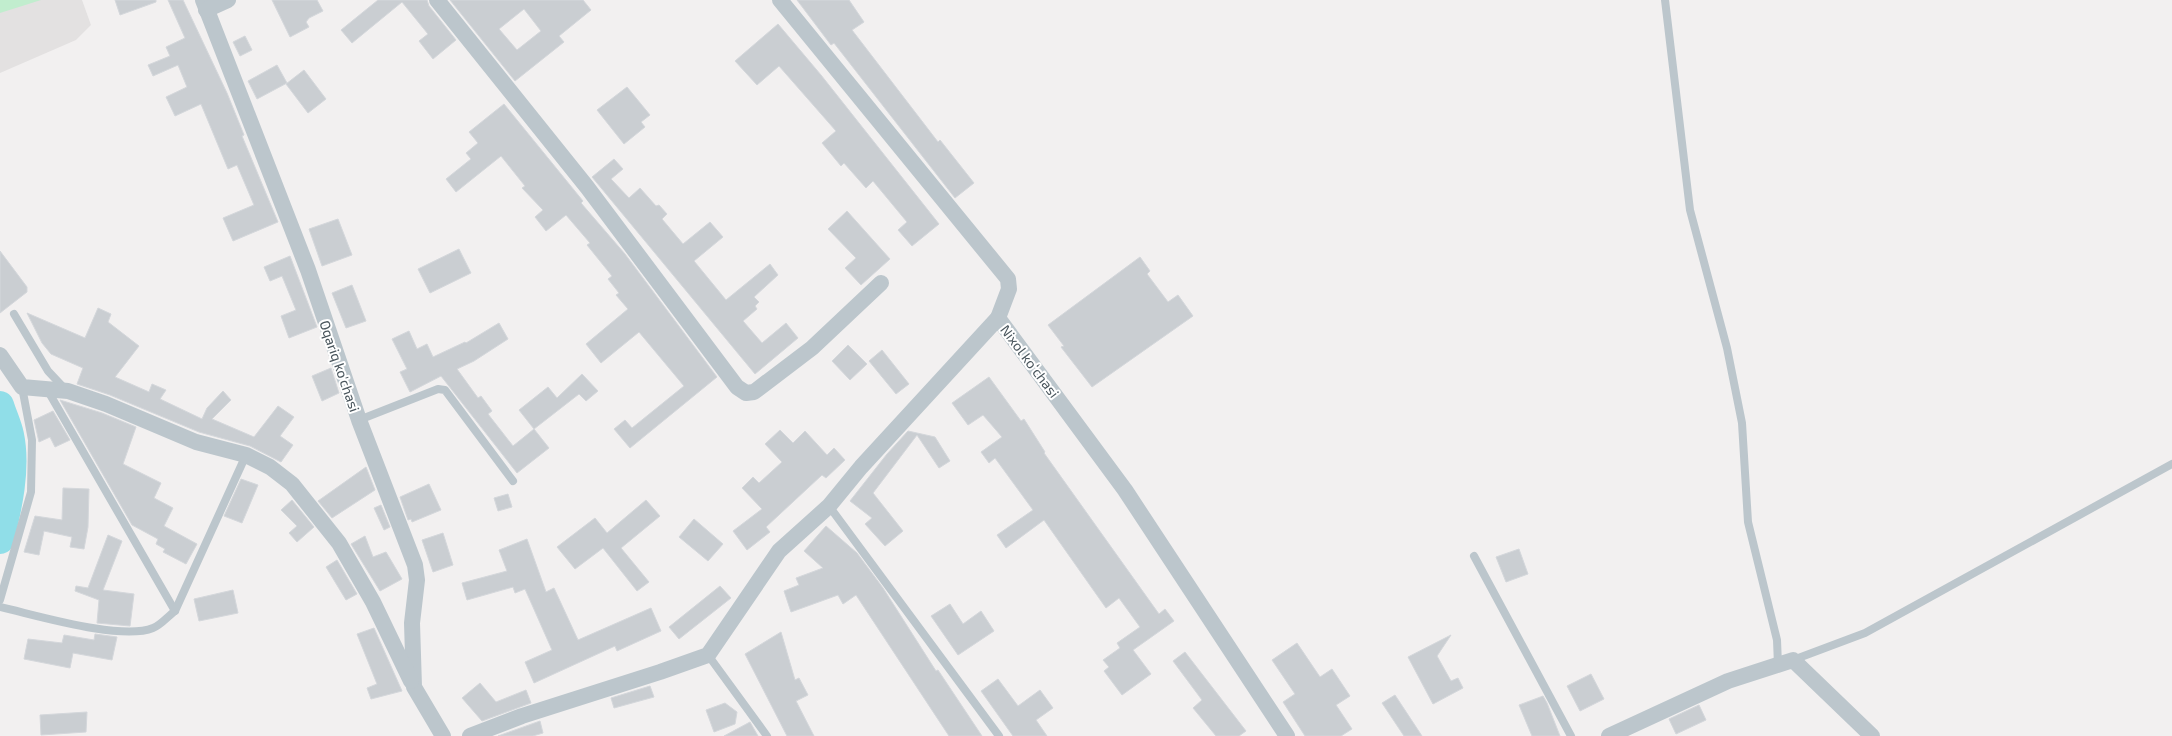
<svg xmlns="http://www.w3.org/2000/svg" width="2172" height="736" font-family="'Exo 2',sans-serif">
	<style>
		.education { fill: #e3e1e1 }
		.green { fill: #c1edce }
		.lines { fill: none; stroke-linecap: round; stroke-linejoin: round }
		.river { stroke: #90dee8; stroke-width: 28 }
		.building { fill: #caced2; stroke: #d4d7db; fill-rule: evenodd }
		.lane { stroke: #bcc6cc; stroke-width: 8 }
		.street { stroke: #bcc6cc; stroke-width: 16 }
		.labels { text-anchor: middle; dominant-baseline: central; stroke-width: 4; stroke-linejoin: round; paint-order: stroke }
		.street-label { font-size: 14px; fill: #49555c; stroke: #fff }
	</style>
	<rect width="100%" height="100%" fill="#f2f0f0"/>
	<polygon class="education" points="0,0 82,0 91,25 76,40 0,73"/>
	<polygon class="green" points="0,0 41,0 0,13"/>
	<g class="lines">
		<path class="river" d="M0,405C3,415 8,425 10,435C17,468 8,508 0,540"/>
	</g>
	<g class="building">
		<polygon points="115,0 156,0 156,2 120,15"/>
		<polygon points="168,0 183,0 227,93 244,135 242,136 278,222 233,241 223,218 254,205 237,165 228,169 201,104 175,116 166,97 187,87 178,65 153,76 148,65 170,56 166,47 185,38"/>
		<polygon points="272,0 317,0 323,11 309,18 306,22 309,27 290,37"/>
		<polygon points="378,0 427,0 429,6 456,40 433,59 419,41 428,34 402,2 352,43 341,30"/>
		<path d="M450,0H583L591,10L559,36L564,42L515,81ZM524,9L541,31L517,50L499,29Z"/>
		<polygon points="797,0 849,0 864,22 852,30 938,142 940,140 974,183 955,198 834,43 831,45"/>
		<polygon points="778,24 821,75 939,224 912,246 898,230 907,222 873,181 866,188 844,163 841,166 822,143 836,131 779,66 757,85 735,61"/>
		<polygon points="245,36 252,50 240,56 233,42"/>
		<polygon points="277,65 287,83 257,99 248,81"/>
		<polygon points="304,70 326,99 308,113 286,84"/>
		<polygon points="627,87 650,115 641,122 645,127 624,144 597,110"/>
		<polygon points="504,104 583,201 581,203 625,254 717,377 630,448 614,429 625,420 632,428 684,386 639,332 601,363 586,344 628,309 616,295 619,293 608,279 612,276 587,245 590,243 566,215 546,231 535,217 543,210 522,188 525,186 501,156 456,192 446,179 471,159 466,153 478,143 469,132"/>
		<polygon points="614,159 623,169 611,179 629,198 640,188 656,206 659,205 667,214 662,219 683,244 710,222 723,237 694,261 726,300 770,264 778,275 754,297 759,302 755,306 757,309 743,321 762,343 786,323 798,338 755,374 592,177"/>
		<polygon points="847,211 890,259 861,285 845,268 856,258 828,229"/>
		<polygon points="338,219 352,255 322,266 309,229"/>
		<polygon points="459,249 471,273 430,293 418,269"/>
		<polygon points="0,251 27,287 27,292 0,313"/>
		<polygon points="290,256 317,327 289,338 281,316 296,310 282,276 270,281 264,267"/>
		<polygon points="1140,257 1150,271 1147,274 1168,302 1178,295 1193,316 1092,387 1061,347 1064,346 1048,325"/>
		<polygon points="352,285 366,321 346,328 332,293"/>
		<polygon points="98,308 111,314 108,322 139,346 115,377 149,392 152,384 166,390 160,399 202,419 207,408 223,391 231,400 212,419 254,437 278,406 294,417 280,436 293,445 281,462 250,446 199,432 110,395 77,384 83,368 51,354 42,343 27,313 85,338"/>
		<polygon points="499,323 508,339 474,361 457,369 478,398 481,396 492,411 488,414 513,446 534,429 549,448 517,473 441,376 410,392 400,372 407,369 392,339 409,331 417,349 427,344 433,357 465,342 466,343"/>
		<polygon points="848,345 867,364 850,380 832,361"/>
		<polygon points="882,350 909,384 896,394 869,361"/>
		<polygon points="331,368 339,393 322,401 312,376"/>
		<polygon points="582,374 598,391 586,401 579,394 534,429 519,410 548,387 557,398"/>
		<polygon points="989,377 1021,421 1024,419 1045,452 1044,453 1159,614 1165,609 1174,621 1133,650 1151,674 1122,695 1104,671 1109,667 1103,660 1120,648 1117,643 1140,627 1119,598 1106,608 1044,520 1006,548 997,535 1033,510 995,458 989,463 981,452 1002,437 983,415 968,425 952,403"/>
		<polygon points="60,400 102,413 136,427 123,464 161,483 154,498 173,508 164,526 197,544 186,564 163,552 165,549 156,544 158,539 132,525"/>
		<polygon points="53,411 70,440 55,447 50,437 39,442 34,420"/>
		<polygon points="780,430 793,443 805,431 827,455 834,448 845,460 826,478 822,475 766,527 770,532 747,550 733,531 762,509 742,488 753,477 759,483 782,462 765,444"/>
		<polygon points="908,431 935,437 950,461 939,468 917,435 873,493 903,531 885,546 865,524 872,518 850,501 887,454"/>
		<polygon points="366,467 375,490 332,518 318,501"/>
		<polygon points="241,479 258,485 242,523 224,516"/>
		<polygon points="429,484 441,510 412,522 411,519 408,520 400,497"/>
		<polygon points="63,488 89,489 88,527 84,549 70,547 72,537 44,531 39,555 24,552 35,516 62,520"/>
		<polygon points="508,494 512,507 498,511 494,498"/>
		<polygon points="292,500 314,527 297,542 289,533 297,526 281,510"/>
		<polygon points="646,500 660,516 621,548 649,582 637,591 603,548 575,569 557,547 595,518 607,533"/>
		<polygon points="381,505 390,527 384,530 374,508"/>
		<polygon points="694,519 723,544 708,561 679,537"/>
		<polygon points="826,526 857,553 883,588 936,671 938,670 982,736 949,736 856,595 843,604 838,595 791,612 784,591 799,585 796,578 823,568 804,551"/>
		<polygon points="443,533 453,565 433,572 422,540"/>
		<polygon points="108,535 122,541 103,590 134,594 130,626 97,623 99,600 75,591 76,586 88,588"/>
		<polygon points="365,536 373,557 386,552 402,579 380,591 351,544"/>
		<polygon points="527,539 546,592 554,588 578,640 651,608 661,631 617,651 615,646 534,683 525,662 552,650 525,589 515,593 513,587 467,600 462,583 507,571 499,550"/>
		<polygon points="1519,549 1528,574 1506,582 1496,557"/>
		<polygon points="337,560 357,594 346,600 326,567"/>
		<polygon points="720,586 731,598 679,639 669,627"/>
		<polygon points="233,590 238,613 199,621 194,599"/>
		<polygon points="950,604 963,624 981,611 994,631 958,655 931,616"/>
		<polygon points="374,628 402,691 371,699 367,688 377,684 357,634"/>
		<polygon points="781,632 795,680 799,678 808,695 796,701 814,736 787,736 745,654"/>
		<polygon points="95,634 117,637 112,660 73,653 70,668 24,659 28,639 62,643 64,635 94,640"/>
		<polygon points="1451,635 1437,656 1451,681 1458,678 1463,688 1433,704 1408,657"/>
		<polygon points="1297,643 1320,677 1332,669 1350,696 1336,705 1352,729 1341,736 1305,736 1283,702 1295,694 1272,660"/>
		<polygon points="1185,652 1246,731 1239,736 1216,736 1193,708 1202,700 1173,661"/>
		<polygon points="1591,674 1604,699 1580,711 1567,686"/>
		<polygon points="998,679 1018,706 1040,690 1053,708 1036,720 1047,736 1013,736 981,691"/>
		<polygon points="480,683 496,702 526,690 531,703 482,721 462,698"/>
		<polygon points="650,686 654,697 614,708 611,698"/>
		<polygon points="1395,695 1422,736 1404,736 1382,703"/>
		<polygon points="1543,696 1547,703 1560,736 1532,736 1519,705"/>
		<polygon points="725,703 737,712 735,724 714,732 706,710"/>
		<polygon points="1699,705 1706,720 1676,734 1669,719"/>
		<polygon points="87,712 86,732 41,735 40,715"/>
		<polygon points="540,721 543,733 533,736 498,736"/>
		<polygon points="750,722 758,736 724,736"/>
	</g>
	<g class="lines">
		<g class="lane">
			<polyline points="1665,0 1690,210 1727,348 1742,423 1748,522 1777,640 1778,665"/>
			<polyline points="14,314 48,371 64,388"/>
			<polyline points="48,391 175,611"/>
			<polyline points="359,420 438,389 445,390 513,481"/>
			<polyline points="829,506 999,736"/>
			<polyline points="1474,556 1571,736"/>
			<polyline points="0,600 31,492 32,440 22,387"/>
			<path d="M0,607C36,615 121,641 153,628C161,625 168,616 175,611L246,455"/>
			<polyline points="708,655 767,736"/>
			<polyline points="1793,660 1865,633 2172,464"/>
		</g>
		<g class="street">
			<polyline points="203,0 308,270 359,420 415,565 417,580 412,623 414,687 443,736"/>
			<polyline points="437,0 587,187 737,387 746,393 754,392 812,348 881,283"/>
			<polyline points="780,0 1008,279 1009,289 998,318 1125,490 1287,736"/>
			<polyline points="206,10 228,0"/>
			<polyline points="0,355 22,387 68,391 106,404 196,442 246,455 270,467 292,484 339,543 373,602 411,681"/>
			<polyline points="470,736 522,716 660,672 708,655 779,551 829,506 861,467 998,318"/>
			<polyline points="1609,736 1728,681 1793,660 1872,736"/>
		</g>
	</g>
	<g class="labels">
		<g class="street-label">
			<text transform="translate(1030 361) rotate(53)">Nixol koʻchasi</text>
			<text transform="translate(340 366) rotate(71)">Oqariq ko'chasi</text>
		</g>
	</g>
</svg>
